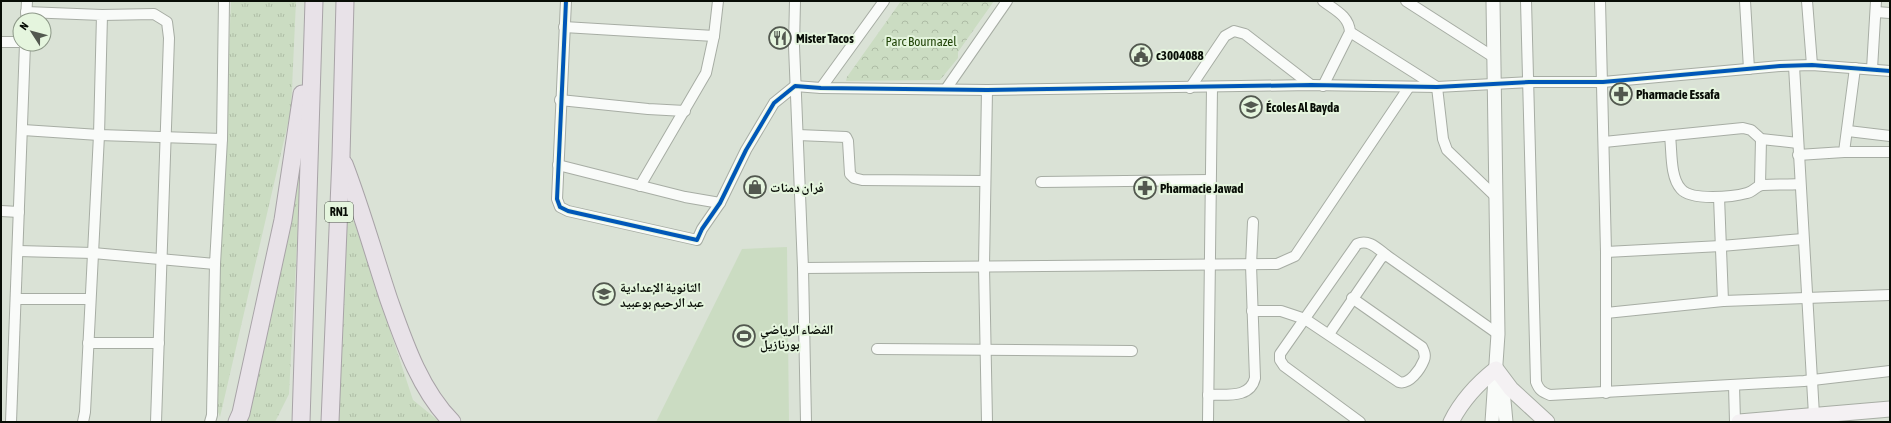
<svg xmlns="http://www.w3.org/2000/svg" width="1891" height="423" font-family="'Asap Condensed','Noto Naskh Arabic',sans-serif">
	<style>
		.grass { fill: url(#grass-tufts) }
		.forest { fill: url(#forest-crowns) }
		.pitch { fill: #cbdcc2 }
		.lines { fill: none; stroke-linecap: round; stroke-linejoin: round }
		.minor-casing { stroke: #a7ada4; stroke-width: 12 }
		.tertiary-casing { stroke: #a7ada4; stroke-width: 15 }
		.secondary-casing { stroke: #a7ada4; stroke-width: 17 }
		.trunk-casing { stroke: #a8a3a7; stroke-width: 19 }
		.minor { stroke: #f9fbf9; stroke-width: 10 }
		.tertiary { stroke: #f9fbf9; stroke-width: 13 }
		.secondary { stroke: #f4f1f3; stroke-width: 15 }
		.trunk { stroke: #e8e2e8; stroke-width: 17 }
		.cycleway-casing { stroke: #e5f5de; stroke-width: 6 }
		.cycleway { stroke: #0057b8; stroke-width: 4 }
		.labels { text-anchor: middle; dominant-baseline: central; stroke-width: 4; stroke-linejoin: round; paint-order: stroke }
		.shield { fill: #e5f5de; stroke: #4a5347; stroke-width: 1 }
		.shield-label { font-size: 12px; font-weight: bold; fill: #080d06 }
		.poi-label { font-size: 13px; font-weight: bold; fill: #080d06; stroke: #e5f5de; text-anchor: start }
		.park-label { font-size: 13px; fill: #23460a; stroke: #e5f5de }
	</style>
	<defs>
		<pattern id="grass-tufts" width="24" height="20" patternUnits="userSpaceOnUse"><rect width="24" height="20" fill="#cbdcc2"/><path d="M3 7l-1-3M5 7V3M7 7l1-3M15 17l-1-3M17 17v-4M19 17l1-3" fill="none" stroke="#adbca5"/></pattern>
		<pattern id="forest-crowns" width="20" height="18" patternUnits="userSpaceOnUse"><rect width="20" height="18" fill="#cbdcc2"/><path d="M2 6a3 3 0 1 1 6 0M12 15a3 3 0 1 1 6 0" fill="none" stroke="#adbca5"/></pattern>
	</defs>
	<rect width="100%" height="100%" fill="#dae2d6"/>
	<g class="grass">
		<polygon points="231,1 296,1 291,110 220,417 214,402"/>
		<polygon points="301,167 289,394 275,422 243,422"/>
		<polygon points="352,215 413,400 440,422 337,422 345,217"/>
	</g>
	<polygon class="forest" points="901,1 994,1 958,52 958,58 940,80 846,81 847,77"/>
	<polygon class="pitch" points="787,247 789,422 656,422 742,249"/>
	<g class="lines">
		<g class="minor-casing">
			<g id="minor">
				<polyline points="566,1 557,199 560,207 568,211 697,240 702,229 720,203 746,150 774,103 795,86 821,88 987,90 1311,85 1437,87 1529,82 1603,82 1780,66 1812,65 1890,71"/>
				<polyline points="795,1 794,46 803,268 806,422"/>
				<polyline points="1406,1 1495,58"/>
				<path d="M1526,1L1536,382C1539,390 1542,392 1550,395L1804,381L1890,371"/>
				<polyline points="1600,1 1606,252 1606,393"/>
				<polyline points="1745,1 1749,69"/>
				<polyline points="1807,1 1812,65"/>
				<polyline points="26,12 102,15 99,135 85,412 83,422"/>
				<polyline points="1876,12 1890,13"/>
				<polyline points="102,15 154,14 167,22 169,38 156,422"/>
				<polyline points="26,20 27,1"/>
				<polyline points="564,27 714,36"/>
				<polyline points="1350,32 1437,87 1443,139 1447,150 1497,198"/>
				<polyline points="1,42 20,42"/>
				<polyline points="1794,66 1814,415"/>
				<polyline points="1872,69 1876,1"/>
				<path d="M1323,86L1350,32C1349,16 1335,10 1323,1"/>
				<polyline points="821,88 884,1"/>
				<polyline points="1190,88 1225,36 1234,31 1245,34 1311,85"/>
				<polyline points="946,89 1007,1"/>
				<polyline points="987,90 984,266 987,422"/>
				<polyline points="560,100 648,109 685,111"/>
				<polyline points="23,130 99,135 222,139"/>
				<polyline points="1848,131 1890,136"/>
				<polyline points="798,135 846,137 848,141 850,174 854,178 862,180 985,181"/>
				<path d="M1670,136C1672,152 1670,177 1681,189C1691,201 1733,197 1747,193C1753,192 1757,185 1763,185C1775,184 1788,185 1800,184"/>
				<polyline points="1604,142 1743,128 1751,130 1761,139 1798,143"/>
				<polyline points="1844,152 1890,152"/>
				<polyline points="1798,155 1844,152 1855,68"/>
				<polyline points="558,165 685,197 720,203"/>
				<polyline points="1041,182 1210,180"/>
				<polyline points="1760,185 1761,139"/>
				<polyline points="640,186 706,73 714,36 718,1"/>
				<polyline points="1719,197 1723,301"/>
				<polyline points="1,211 19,212"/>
				<polyline points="18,251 93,253 215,264 222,139 224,1"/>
				<polyline points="1606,252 1721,246 1803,239"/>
				<polyline points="803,268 1277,264 1295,256 1409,87"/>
				<polyline points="16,299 90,299"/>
				<path d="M1252,311H1281L1305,319L1399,382C1409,385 1420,370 1424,360C1426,355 1424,351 1422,347L1352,298"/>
				<polyline points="1606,313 1723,301 1890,295"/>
				<polyline points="1329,334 1381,258 1386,255 1498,334"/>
				<polyline points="88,343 159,343"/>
				<polyline points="877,349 1132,351"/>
				<polyline points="1734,385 1735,422"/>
				<path d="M1208,395C1226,394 1250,399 1255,378L1251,265L1253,222"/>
				<polyline points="11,422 25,44"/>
				<polyline points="210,422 212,415 215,264"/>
				<polyline points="1208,422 1212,87"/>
				<path d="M1360,422L1284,366L1280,360V354L1357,244C1369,239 1377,248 1386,255"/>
			</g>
		</g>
		<g class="tertiary-casing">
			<g id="tertiary">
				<polyline points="1500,376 1503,390 1506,422"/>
				<polyline points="1492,422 1498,334 1493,1"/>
			</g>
		</g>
		<g class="secondary-casing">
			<g id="secondary">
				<path d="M1451,422C1462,400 1477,384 1496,369L1511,389L1547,422"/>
				<polyline points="1739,422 1890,409"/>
			</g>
		</g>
		<g class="trunk-casing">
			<g id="trunk">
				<path d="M344,164C361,208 374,255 389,300C404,342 420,390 452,422"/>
				<polyline points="237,422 241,413 283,220 302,94"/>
				<polyline points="301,422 314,1"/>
				<polyline points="330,422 341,157 345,1"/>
			</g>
		</g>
		<use href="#minor" class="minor"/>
		<use href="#tertiary" class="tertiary"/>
		<use href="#secondary" class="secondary"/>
		<use href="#trunk" class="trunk"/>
		<g class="cycleway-casing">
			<polyline id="cycleway" points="566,1 557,199 560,207 568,211 697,240 702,229 720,203 746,150 774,103 795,86 821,88 987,90 1311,85 1437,87 1529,82 1603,82 1780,66 1812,65 1890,71"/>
		</g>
		<use href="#cycleway" class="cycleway"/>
	</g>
	<defs>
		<g id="restaurant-ring" transform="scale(1.15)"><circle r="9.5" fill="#e5f5de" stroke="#52584f" stroke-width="1.5"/><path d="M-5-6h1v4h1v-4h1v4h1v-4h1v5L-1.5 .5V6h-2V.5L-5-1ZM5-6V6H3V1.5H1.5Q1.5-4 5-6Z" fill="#52584f"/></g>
		<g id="civic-ring" transform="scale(1.15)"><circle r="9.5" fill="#e5f5de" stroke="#52584f" stroke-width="1.5"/><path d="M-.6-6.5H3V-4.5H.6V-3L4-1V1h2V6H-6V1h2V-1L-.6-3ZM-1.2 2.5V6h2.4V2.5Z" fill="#52584f"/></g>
		<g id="pharmacy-ring" transform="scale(1.15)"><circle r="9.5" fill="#e5f5de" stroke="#52584f" stroke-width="1.5"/><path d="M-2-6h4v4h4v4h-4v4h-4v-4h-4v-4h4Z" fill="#52584f"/></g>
		<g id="school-ring" transform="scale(1.15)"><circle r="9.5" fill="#e5f5de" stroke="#52584f" stroke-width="1.5"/><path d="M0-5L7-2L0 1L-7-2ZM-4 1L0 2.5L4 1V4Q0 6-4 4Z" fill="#52584f"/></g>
		<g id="shop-ring" transform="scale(1.15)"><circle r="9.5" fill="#e5f5de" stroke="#52584f" stroke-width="1.5"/><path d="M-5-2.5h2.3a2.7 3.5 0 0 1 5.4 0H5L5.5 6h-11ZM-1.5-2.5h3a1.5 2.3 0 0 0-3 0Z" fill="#52584f"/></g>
		<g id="stadium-ring" transform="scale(1.15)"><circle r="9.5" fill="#e5f5de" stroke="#52584f" stroke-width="1.5"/><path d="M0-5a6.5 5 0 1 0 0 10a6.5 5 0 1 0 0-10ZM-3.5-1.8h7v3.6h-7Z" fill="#52584f"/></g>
	</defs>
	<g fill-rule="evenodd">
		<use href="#restaurant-ring" x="780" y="38"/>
		<use href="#civic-ring" x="1141" y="55"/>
		<use href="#pharmacy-ring" x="1621" y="94"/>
		<use href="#school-ring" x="1251" y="107"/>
		<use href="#shop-ring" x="755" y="187"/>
		<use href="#pharmacy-ring" x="1145" y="188"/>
		<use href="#school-ring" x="604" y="294"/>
		<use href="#stadium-ring" x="744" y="336"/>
	</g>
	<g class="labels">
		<rect class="shield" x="325" y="202" width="28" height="20" rx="3"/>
		<g class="shield-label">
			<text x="339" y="212">RN1</text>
		</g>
		<g class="poi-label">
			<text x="796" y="38">Mister Tacos</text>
			<text x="1156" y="55">c3004088</text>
			<text x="1636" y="94">Pharmacie Essafa</text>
			<text x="1266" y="107">Écoles Al Bayda</text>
			<text x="770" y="187">فران دمنات</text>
			<text x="1160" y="188">Pharmacie Jawad</text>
			<text x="620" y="287">الثانوية الإعدادية<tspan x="620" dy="15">عبد الرحيم بوعبيد</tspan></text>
			<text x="760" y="329">الفضاء الرياضي<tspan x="760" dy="15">بورنازيل</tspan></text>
		</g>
		<g class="park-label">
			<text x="921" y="41">Parc Bournazel</text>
		</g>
	</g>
	<rect width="1891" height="423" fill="none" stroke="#080d06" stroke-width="4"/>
	<g transform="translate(32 32) rotate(306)"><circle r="19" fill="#e5f5de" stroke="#8d9888"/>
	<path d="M0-3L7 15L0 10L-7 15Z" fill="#52584f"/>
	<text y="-6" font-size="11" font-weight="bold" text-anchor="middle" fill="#080d06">N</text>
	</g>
</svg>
